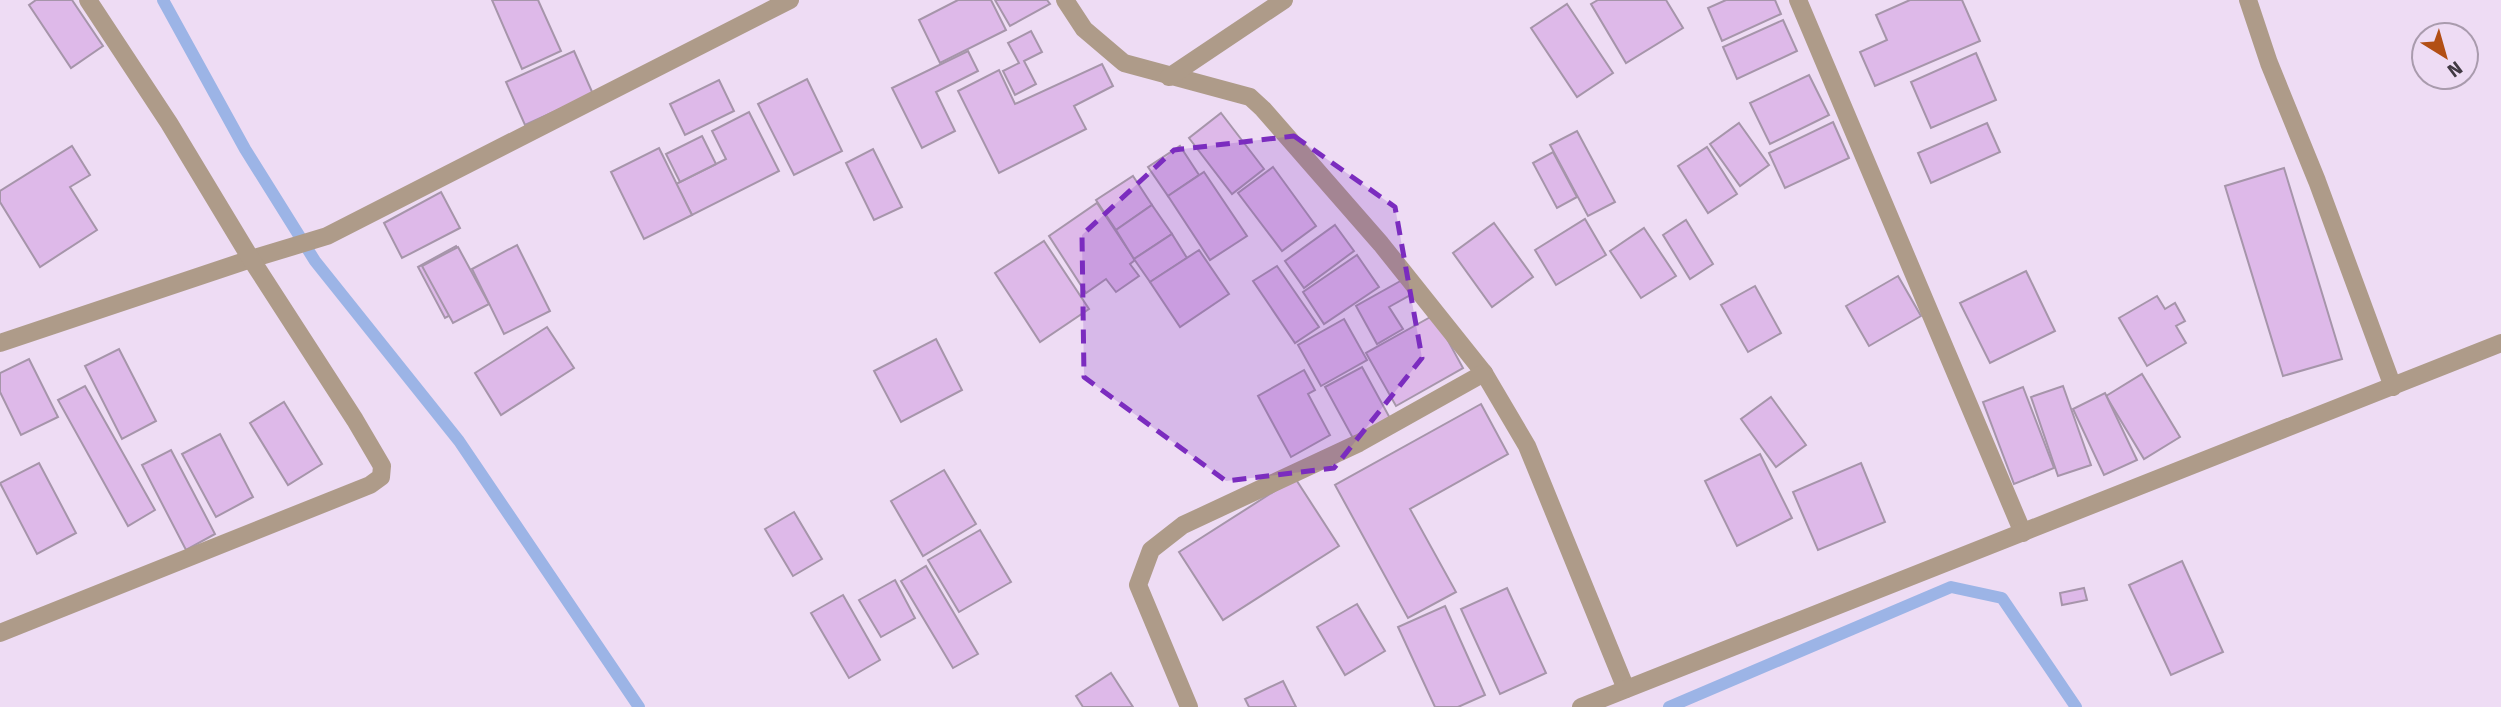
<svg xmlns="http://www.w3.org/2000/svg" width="2501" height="707" font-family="'Fira Sans',sans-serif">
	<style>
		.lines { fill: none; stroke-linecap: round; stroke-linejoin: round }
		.stream { stroke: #9cb4e6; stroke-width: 12 }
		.building { fill: #deb9e9; stroke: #a695aa; stroke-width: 2 }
		.street { stroke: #ae9b89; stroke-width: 18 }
		.marked { fill: #7b2cbf; fill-opacity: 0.2; stroke: #7b2cbf; stroke-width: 5; stroke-dasharray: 14 9; stroke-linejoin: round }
	</style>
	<rect width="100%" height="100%" fill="#eedcf4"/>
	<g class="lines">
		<g class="stream">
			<polyline points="163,0 245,149 315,261 459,441 639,707"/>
			<polyline points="1669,707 1951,587 2002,598 2076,707"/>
		</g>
	</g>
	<g class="building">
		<polygon points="36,0 72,0 103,46 71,68 29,5"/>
		<polygon points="492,0 538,0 561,51 522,69"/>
		<polygon points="958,0 991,0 1006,30 940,63 919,20"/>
		<polygon points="995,0 1047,0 1050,4 1010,26"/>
		<polygon points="1598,0 1666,0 1683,28 1626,63 1591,4"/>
		<polygon points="1726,0 1775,0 1781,14 1722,41 1708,8"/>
		<polygon points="1910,0 1962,0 1980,41 1875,86 1860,52 1887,40 1876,15"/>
		<polygon points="1567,4 1613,73 1577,97 1531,28"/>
		<polygon points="1783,20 1797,51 1737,79 1723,47"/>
		<polygon points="1031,31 1042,52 1024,61 1036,84 1015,95 1003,71 1019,63 1008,43"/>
		<polygon points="574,51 593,94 525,125 506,82"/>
		<polygon points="968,51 978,71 936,92 955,131 922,148 892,88"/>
		<polygon points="1976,53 1996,100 1931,128 1911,82"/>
		<polygon points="1102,64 1113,86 1074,106 1086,129 999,173 958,91 999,70 1015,104"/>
		<polygon points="1809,75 1829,115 1770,144 1750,103"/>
		<polygon points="807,79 842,151 794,175 758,104"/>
		<polygon points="719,80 734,111 685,135 670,104"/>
		<polygon points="749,112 779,171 692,215 676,184 726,159 712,131"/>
		<polygon points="1221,113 1264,169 1232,194 1189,138"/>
		<polygon points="1833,122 1849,158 1785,188 1769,153"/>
		<polygon points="1739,123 1769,165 1740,186 1710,144"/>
		<polygon points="1987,123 2000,152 1931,183 1918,153"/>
		<polygon points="1577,131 1615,202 1588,216 1550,145"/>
		<polygon points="702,136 716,164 680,182 666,154"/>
		<polygon points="72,146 90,175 70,187 97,230 40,267 0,202 0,191"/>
		<polygon points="1180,146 1199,175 1168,196 1148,167"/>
		<polygon points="1707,147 1737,194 1708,213 1678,166"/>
		<polygon points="659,148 692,215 644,239 611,172"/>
		<polygon points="873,149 902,207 874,220 846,163"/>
		<polygon points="1553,152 1577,197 1557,208 1533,163"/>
		<polygon points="1273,167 1316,226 1282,251 1238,193"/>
		<polygon points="2284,168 2342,359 2283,376 2225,186"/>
		<polygon points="1204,172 1247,236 1210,260 1168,196"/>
		<polygon points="1133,176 1152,205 1116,230 1096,200"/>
		<polygon points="441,192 460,228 402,258 384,223"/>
		<polygon points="1097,203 1135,260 1130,264 1139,276 1116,292 1106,279 1086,293 1049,236"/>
		<polygon points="1152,205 1172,234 1134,259 1116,230"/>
		<polygon points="1585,219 1606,255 1556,285 1535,250"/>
		<polygon points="1686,220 1713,264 1690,279 1663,235"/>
		<polygon points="1494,223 1533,277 1492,307 1453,253"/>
		<polygon points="1335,225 1354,251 1304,288 1285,261"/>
		<polygon points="1644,228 1676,276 1641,298 1610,251"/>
		<polygon points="1172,234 1187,258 1150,282 1134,259"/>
		<polygon points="1044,241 1089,309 1040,342 995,273"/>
		<polygon points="517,245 550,311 504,334 472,269"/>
		<polygon points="456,246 483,298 445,318 418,267"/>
		<polygon points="458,247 489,304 453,323 422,266"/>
		<polygon points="1199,250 1229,294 1180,327 1150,282"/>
		<polygon points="1357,255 1379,287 1324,324 1303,292"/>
		<polygon points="1277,266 1319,327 1295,343 1253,281"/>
		<polygon points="2026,271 2055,331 1990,363 1960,303"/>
		<polygon points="1898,276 1921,316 1869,346 1846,306"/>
		<polygon points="1404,279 1412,294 1389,307 1403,329 1377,344 1356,306"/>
		<polygon points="1755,286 1781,333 1748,352 1721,305"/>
		<polygon points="2157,296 2165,309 2175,303 2185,321 2176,326 2186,343 2147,366 2119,318"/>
		<polygon points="1434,315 1463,368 1396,406 1366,353"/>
		<polygon points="1344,319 1367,360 1321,386 1298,345"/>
		<polygon points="547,327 574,368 501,415 475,373"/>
		<polygon points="936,339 962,390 901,422 874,371"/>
		<polygon points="119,349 156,421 122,439 85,366"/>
		<polygon points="29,359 58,417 21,435 0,392 0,373"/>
		<polygon points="1362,367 1391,420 1354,440 1325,387"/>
		<polygon points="1304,370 1315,390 1308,394 1330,435 1291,457 1258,396"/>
		<polygon points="2142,374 2180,437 2144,459 2106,396"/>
		<polygon points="85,386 155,510 128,526 58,400"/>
		<polygon points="2063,386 2091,465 2058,476 2031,397"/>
		<polygon points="2023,387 2054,468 2014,484 1983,402"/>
		<polygon points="2105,393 2137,460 2104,475 2073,409"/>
		<polygon points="1771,397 1806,445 1776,467 1741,419"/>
		<polygon points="284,402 322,464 288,485 250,423"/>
		<polygon points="1481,404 1508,454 1410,509 1456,592 1408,618 1335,485"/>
		<polygon points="220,434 253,497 216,517 182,454"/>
		<polygon points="171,450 215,534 186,550 142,465"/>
		<polygon points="1760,454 1792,518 1737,546 1705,481"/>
		<polygon points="39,463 76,533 37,554 0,483"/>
		<polygon points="1861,463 1885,522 1818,550 1793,492"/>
		<polygon points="944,470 976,524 923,556 891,501"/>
		<polygon points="1295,478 1339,546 1223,620 1179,552"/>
		<polygon points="794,512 822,559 793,576 765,529"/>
		<polygon points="980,530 1011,582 959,612 928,560"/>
		<polygon points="2182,561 2223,652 2171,675 2129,585"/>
		<polygon points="926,566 978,654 953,668 901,581"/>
		<polygon points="895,580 915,618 881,637 859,600"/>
		<polygon points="1507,588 1546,673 1500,694 1461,609"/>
		<polygon points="2084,588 2087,600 2062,605 2060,593"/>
		<polygon points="843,595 880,660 849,678 811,613"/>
		<polygon points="1357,604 1385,651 1345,675 1317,627"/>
		<polygon points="1445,606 1485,695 1458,707 1435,707 1398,627"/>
		<polygon points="1111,673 1133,707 1083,707 1076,696"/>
		<polygon points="1283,681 1296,707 1249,707 1245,699"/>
	</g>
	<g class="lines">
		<g class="street">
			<polyline points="1065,0 1084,29 1124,63 1250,97 1263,109 1381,244 1484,373 1527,446 1626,689"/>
			<polyline points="1798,0 2023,533"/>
			<polyline points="2248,0 2269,63 2317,181 2393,387"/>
			<polyline points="1169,77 1284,0"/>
			<polyline points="0,343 251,259 327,236 790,0"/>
			<polyline points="0,633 370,485 381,477 382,466 355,420 251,259 169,123 88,0"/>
			<polyline points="1189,707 1138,585 1151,550 1183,525 1359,443 1484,373"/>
			<polyline points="1581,707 2501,343"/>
		</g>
	</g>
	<path class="marked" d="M1294,136L1395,207L1422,358L1334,468L1226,481L1084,377L1082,235L1174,150Z"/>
	<g transform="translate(2445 56) rotate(143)"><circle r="33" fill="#eedcf4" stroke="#a99bad" stroke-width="2"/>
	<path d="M0-5L12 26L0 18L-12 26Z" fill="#b24f15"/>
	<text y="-10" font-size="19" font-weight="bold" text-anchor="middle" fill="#413943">N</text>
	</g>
</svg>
